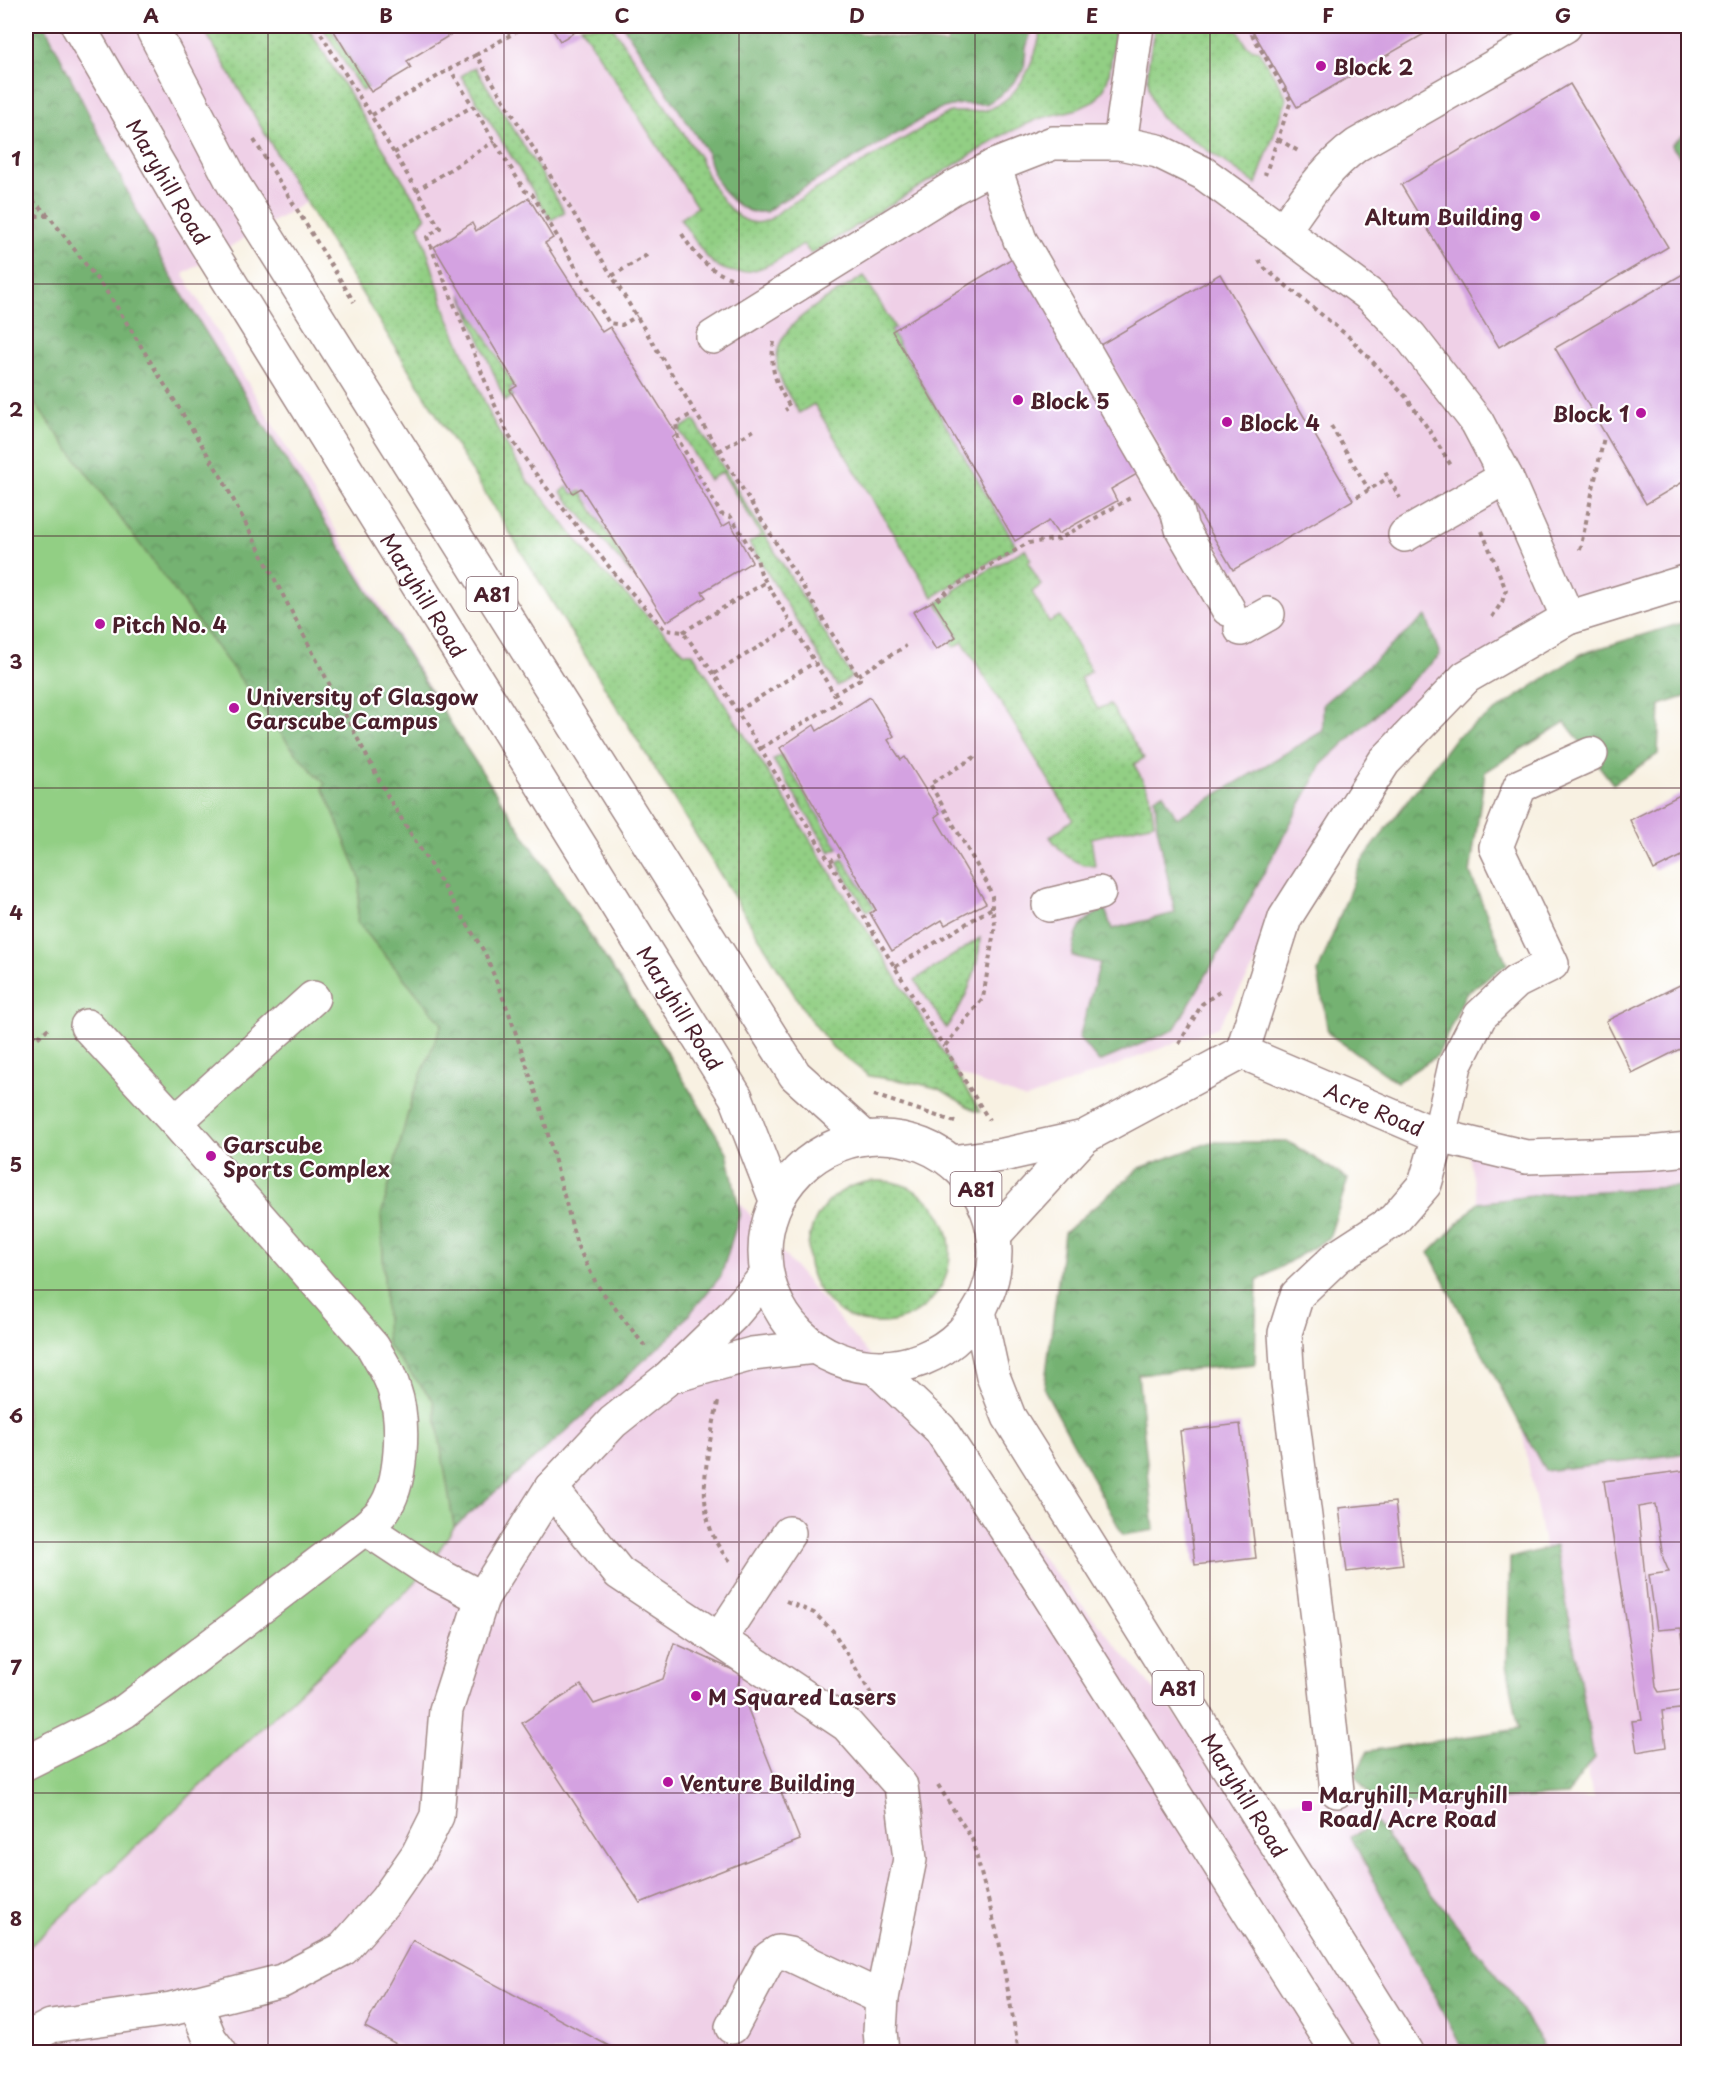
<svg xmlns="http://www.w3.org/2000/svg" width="1714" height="2078" font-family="'Playpen Sans',sans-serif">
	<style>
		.built { fill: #efd0e7 }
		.grass { fill: url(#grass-dots); stroke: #6e7758; stroke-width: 1.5 }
		.forest { fill: url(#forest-crowns); stroke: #60684e; stroke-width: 1.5 }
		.garden { fill: #92cf84; stroke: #6e7758; stroke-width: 1.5 }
		.building { fill: #d4a2e1 }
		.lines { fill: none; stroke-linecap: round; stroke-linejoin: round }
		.minor-casing { stroke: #a18886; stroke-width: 36 }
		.major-casing { stroke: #a18886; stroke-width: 36 }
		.path { stroke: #a18886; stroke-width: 4; stroke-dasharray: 4.5 4.5; stroke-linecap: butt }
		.minor { stroke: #fff; stroke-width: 33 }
		.major { stroke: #fff; stroke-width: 33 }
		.grid { fill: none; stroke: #4a1f2b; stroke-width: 1.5; stroke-opacity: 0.55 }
		.poi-dot { fill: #b5179e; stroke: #fff; stroke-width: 2 }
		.labels { text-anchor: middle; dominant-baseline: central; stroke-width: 4.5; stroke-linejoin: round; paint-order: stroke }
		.shield { fill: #fff; stroke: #80626b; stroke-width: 1.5 }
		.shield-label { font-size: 20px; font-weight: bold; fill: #4a1f2b }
		.poi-label { font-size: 21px; font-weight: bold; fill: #4a1f2b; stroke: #fff; text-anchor: start }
		.street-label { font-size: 21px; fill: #4a1f2b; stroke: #fff }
		.neatline { fill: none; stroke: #4a1f2b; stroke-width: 2 }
		.grid-label { font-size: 20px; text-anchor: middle; font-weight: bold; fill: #4a1f2b }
	</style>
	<defs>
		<pattern id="grass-dots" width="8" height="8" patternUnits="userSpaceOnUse" patternTransform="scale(1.5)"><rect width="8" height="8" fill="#92cf84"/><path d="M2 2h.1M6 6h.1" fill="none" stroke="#7fb172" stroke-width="1.8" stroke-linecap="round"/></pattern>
		<pattern id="forest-crowns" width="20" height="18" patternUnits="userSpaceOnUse" patternTransform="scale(1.5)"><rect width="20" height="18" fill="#75b272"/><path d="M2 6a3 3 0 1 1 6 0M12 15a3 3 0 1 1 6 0" fill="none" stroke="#62905e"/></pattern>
	</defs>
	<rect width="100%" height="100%" fill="#fff"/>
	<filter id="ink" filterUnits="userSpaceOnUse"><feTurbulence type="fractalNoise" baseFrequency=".0167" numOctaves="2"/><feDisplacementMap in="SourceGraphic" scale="12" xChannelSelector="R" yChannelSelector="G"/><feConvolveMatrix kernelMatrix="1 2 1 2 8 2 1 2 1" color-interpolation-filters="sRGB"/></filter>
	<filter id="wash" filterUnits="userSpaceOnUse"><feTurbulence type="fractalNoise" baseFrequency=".008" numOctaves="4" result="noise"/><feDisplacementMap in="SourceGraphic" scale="24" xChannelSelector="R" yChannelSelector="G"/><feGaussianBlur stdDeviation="1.35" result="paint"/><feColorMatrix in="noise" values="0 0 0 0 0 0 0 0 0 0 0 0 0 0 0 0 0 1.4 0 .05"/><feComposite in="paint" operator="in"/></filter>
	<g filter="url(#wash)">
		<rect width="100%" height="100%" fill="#f8f1e2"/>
		<polygon class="built" points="26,26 738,26 814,150 978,26 1688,26 1688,589 1540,619 1367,776 1218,1027 1026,1099 845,1033 346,179 183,274 730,1191 1249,1801 1593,1798 1466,1142 1688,1149 1688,2052 26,2052"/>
		<g class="grass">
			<polygon points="202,26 307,26 426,217 419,225 447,315 492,419 514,458 529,483 547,502 596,565 685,653 693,653 980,1111 975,1111 940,1089 916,1083 869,1076 833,1048 805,1012 292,180"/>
			<polygon points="322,26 329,26 368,88 362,91"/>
			<path d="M580,26H612L700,158C708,181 736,235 768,220C774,217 779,212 784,208L950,112C963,112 980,113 992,108C1024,93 1036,57 1042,26H1116L1109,75L1104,89L1095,101L1078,109L1038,119L1003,135L811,254L803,244C776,262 737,290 707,257C697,245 689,231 680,219L697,207Z"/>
			<path d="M1155,26H1237L1238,31L1247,46L1259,51L1285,94L1286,101L1256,184L1161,118C1140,83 1149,63 1155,26Z"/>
			<polygon points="475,67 565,212 551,220 461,76"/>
			<path d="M864,276L895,328L891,331L1016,546L933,597L814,404L799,413C790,397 778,381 777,363C773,322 835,295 864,276Z"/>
			<polygon points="461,294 514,386 509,388 513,396 505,401"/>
			<polygon points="694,420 852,677 837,686 749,543 761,535 722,472 709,480 679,429"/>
			<polygon points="567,487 573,494 581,491 634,577 561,492"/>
			<path d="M1025,549L1031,560L1028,562L1041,585L1032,592L1049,622L1060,616L1091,671L1080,678L1098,709L1110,704L1144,758L1134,764L1150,794L1154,823L1091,838L1095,866C1074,866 1062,853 1050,837L1073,819L963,642L954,647L951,642L958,637L937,603L955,593L954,590Z"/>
			<polygon points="781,755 838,848 830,852 773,760"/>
			<polygon points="843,859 874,907 867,912 837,862"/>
			<path d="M980,938C979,970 965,1003 946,1028L915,980Z"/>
			<circle cx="879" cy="1252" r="71"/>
		</g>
		<g class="forest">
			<polygon points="26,26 45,26 165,267 463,743 657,1036 727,1152 740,1213 721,1276 673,1334 563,1434 454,1527 433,1400 387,1345 381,1215 412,1097 442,1024 357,922 360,879 326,794 26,392"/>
			<path d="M623,26H850L858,33L947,44L949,26H1033L1026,48L1024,70L1007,90L987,104H960L939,109L778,203L766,212C760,212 752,213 747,210C723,199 712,176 707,152Z"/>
			<polygon points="1688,131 1688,155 1681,158 1671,145"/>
			<path d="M1426,616L1440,655L1323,763L1238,921L1174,1030L1099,1062L1079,1038L1100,963L1072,956C1077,929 1078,922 1105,909L1112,929L1175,913L1157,826L1155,797L1163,793L1177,818L1323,731V704Z"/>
			<polygon points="1688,621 1688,696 1660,705 1658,754 1613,784 1565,722 1485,772 1470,873 1507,964 1466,993 1438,1055 1397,1082 1328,1033 1318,972 1361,862 1455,738 1581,654"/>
			<polygon points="1211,1142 1289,1142 1348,1179 1329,1238 1257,1281 1255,1364 1138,1374 1154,1530 1123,1535 1044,1389 1064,1233 1140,1168"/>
			<polygon points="1688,1186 1688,1453 1545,1471 1429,1253 1478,1203 1546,1194"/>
			<polygon points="1556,1546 1594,1758 1567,1795 1378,1806 1355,1776 1368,1751 1519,1729 1507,1664 1510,1558"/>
			<polygon points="1376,1823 1511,1993 1547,2052 1464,2052 1351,1837"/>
		</g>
		<polygon class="garden" points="26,392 294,751 325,784 322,788 326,794 360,879 357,922 442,1024 412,1097 381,1215 387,1345 433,1400 454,1527 427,1569 409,1589 26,1950"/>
		<g id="blocks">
			<g class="building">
				<polygon points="331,26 458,26 460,29 407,61 411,68 371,92"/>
				<polygon points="550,26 578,26 580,29 560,41"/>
				<polygon points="1250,26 1438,26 1297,107"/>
				<polygon points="1570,84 1668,247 1499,347 1401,185"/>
				<polygon points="529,198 553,238 545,243 602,332 610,327 677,434 672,438 722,527 730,522 752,562 702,592 706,597 666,622 581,488 573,493 510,390 517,386 434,247 472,223 476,231"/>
				<polygon points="1019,254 1144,470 1111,489 1117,501 1058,534 1049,521 1015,541 892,331"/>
				<polygon points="1688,271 1688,479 1646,504 1555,348"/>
				<polygon points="1220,274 1353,500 1233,570 1100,345"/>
				<polygon points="933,601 956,637 936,650 913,612"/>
				<polygon points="870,697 894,736 888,740 901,760 905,757 940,813 935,817 986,903 945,925 942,920 892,951 870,913 876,910 780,748 814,725 817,731"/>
				<polygon points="1688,791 1688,853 1654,870 1630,820"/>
				<polygon points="1688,981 1688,1045 1632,1073 1606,1021"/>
				<polygon points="1240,1424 1256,1558 1195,1565 1180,1431"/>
				<polygon points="1688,1470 1688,1673 1681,1628 1657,1630 1649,1575 1669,1572 1663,1558 1655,1504 1638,1507 1656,1687 1659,1692 1688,1688 1688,1708 1662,1711 1666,1747 1637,1752 1632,1721 1642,1720 1604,1481"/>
				<polygon points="1395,1502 1403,1565 1347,1572 1339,1508"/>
				<polygon points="674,1643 742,1674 738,1684 800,1840 640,1903 522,1723 581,1685 594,1704 663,1679"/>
				<polygon points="413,1940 620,2052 411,2052 365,2027"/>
			</g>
		</g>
	</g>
	<g filter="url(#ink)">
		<use href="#blocks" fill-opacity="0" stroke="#a18886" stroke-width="1.5"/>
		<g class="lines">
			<g class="minor-casing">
				<g id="minor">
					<polyline points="1120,143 1137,26"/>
					<polyline points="994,166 1020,240 1177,510 1182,529 1228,609"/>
					<path d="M1283,231C1306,199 1324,169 1357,145L1565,26"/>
					<polyline points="713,337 951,189 994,166 1053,143 1120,143 1158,151 1203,173 1283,231 1371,296 1410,336 1477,422 1506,477 1568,618"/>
					<polyline points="1405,535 1506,477"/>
					<polyline points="1241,629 1268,614"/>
					<polyline points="1049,905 1099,893"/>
					<path d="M87,1026L176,1122L373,1347C380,1360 390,1374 394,1389C405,1420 403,1485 382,1512C377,1518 370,1523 365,1528"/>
					<polyline points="1242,1052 1285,918 1384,762 1466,677 1568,618 1688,581"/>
					<path id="s1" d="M1242,1052L1439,1136L1526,1157L1649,1153L1688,1149"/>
					<polyline points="176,1122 313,998"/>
					<polyline points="952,1162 1003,1155 1084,1137 1242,1052"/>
					<polyline points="994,1235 1084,1137"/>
					<polyline points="673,1376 752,1354 815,1347"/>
					<polyline points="551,1488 619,1573 847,1725 901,1786 910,1859 882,1998 880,2031 882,2052"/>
					<polyline points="719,1640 789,1533"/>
					<polyline points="26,1763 96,1728 125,1711 365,1528 427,1569 482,1598"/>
					<polyline points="1337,1791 1322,1650 1288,1383 1285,1333 1297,1295 1337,1257 1394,1220 1425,1184 1439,1136 1455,1065 1480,1016 1516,982 1552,964 1496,847 1520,786 1591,754"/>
					<polyline points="195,2003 210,2039 220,2052"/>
					<polyline points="732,2027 769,1958 778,1952 789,1954 882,1998"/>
					<polyline points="26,2039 51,2026 171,2009 282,1981 343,1949 386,1900 418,1854 437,1816 446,1710 482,1598 551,1488 613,1422 668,1378 732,1316 766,1276"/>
				</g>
			</g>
			<g class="major-casing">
				<g id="major">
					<path id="s2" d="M78,26L185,210L736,1097L776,1200"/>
					<polyline points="151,26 234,185 795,1075 865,1138"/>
					<circle cx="880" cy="1252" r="115"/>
					<path id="s3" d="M979,1311L993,1376L1009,1417L1406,2052"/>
					<polyline points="876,1368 940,1429 1036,1575 1338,2052"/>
				</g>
			</g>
			<g class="path">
				<polyline points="316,26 440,228 427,237 494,403 509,436 535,473 614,573 665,630 683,632 714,674 944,1047"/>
				<polyline points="526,26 476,55 612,276"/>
				<polyline points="1247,26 1291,101 1265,175"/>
				<polyline points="476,55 450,69 525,191 532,194 609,323 622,325 637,316"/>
				<polyline points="372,115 450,69"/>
				<polyline points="1278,139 1298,151"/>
				<polyline points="254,140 354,302"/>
				<polyline points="394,153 473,106"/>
				<polyline points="416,191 495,141"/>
				<polyline points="26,194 49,216 112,299 222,478 388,797 485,953 509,1013 541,1108 577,1245 597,1285 647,1349"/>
				<polyline points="26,216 49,216"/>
				<path d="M682,234C696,257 710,272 736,280"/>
				<polyline points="647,255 612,276 695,412"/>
				<polyline points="1259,260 1262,266 1349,337 1406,397 1429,430"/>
				<path d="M774,342C769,369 776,384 790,407L785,410"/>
				<polyline points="1331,426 1369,490"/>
				<polyline points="1429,430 1452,467"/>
				<polyline points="719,451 754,430"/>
				<polyline points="1385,472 1400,498"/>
				<polyline points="1357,497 1388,478"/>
				<polyline points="1482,531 1506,590 1502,602 1490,620"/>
				<polyline points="1580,550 1604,437"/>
				<polyline points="937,600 951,588 1028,543 1059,539 1130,498"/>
				<polyline points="683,632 766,582"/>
				<polyline points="714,674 793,626 834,694 860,679 695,412 676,423 678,439 721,514 731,517 757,559 761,574 793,626"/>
				<polyline points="858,675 906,646"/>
				<polyline points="738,711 815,662"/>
				<polyline points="761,748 839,702 834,694"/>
				<polyline points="975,757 930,784 987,883 992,896 992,908"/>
				<polyline points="830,861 840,855"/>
				<polyline points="895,967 992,908 995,925 983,998 944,1047 989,1120"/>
				<polyline points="26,1027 36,1039 51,1026"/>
				<polyline points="1179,1044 1202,1004 1222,990"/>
				<polyline points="874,1095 958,1123"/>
				<path d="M718,1402C708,1452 689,1519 730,1561"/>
				<polyline points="786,1601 814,1613 833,1631 873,1697"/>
				<polyline points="938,1785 972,1839 999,1941 1019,2052"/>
			</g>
			<use href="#minor" class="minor"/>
			<use href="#major" class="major"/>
		</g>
	</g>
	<path class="grid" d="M268,26V2052M504,26V2052M739,26V2052M975,26V2052M1210,26V2052M1446,26V2052M26,284H1688M26,536H1688M26,788H1688M26,1039H1688M26,1290H1688M26,1542H1688M26,1793H1688"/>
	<g class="poi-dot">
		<circle cx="1321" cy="66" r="6"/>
		<circle cx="1535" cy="216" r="6"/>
		<circle cx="1018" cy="400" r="6"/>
		<circle cx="1641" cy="413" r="6"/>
		<circle cx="1227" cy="422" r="6"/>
		<circle cx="100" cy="624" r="6"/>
		<circle cx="234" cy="708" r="6"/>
		<circle cx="211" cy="1156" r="6"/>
		<circle cx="696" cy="1696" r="6"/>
		<circle cx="668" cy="1782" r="6"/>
		<rect x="1301" y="1800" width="12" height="12" rx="3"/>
	</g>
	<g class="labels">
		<g class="shield">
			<rect x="466.5" y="577" width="51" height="34" rx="4.5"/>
			<rect x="950.5" y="1172" width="51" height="34" rx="4.5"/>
			<rect x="1152.5" y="1671" width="51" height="34" rx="4.5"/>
		</g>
		<g class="shield-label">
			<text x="492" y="594">A81</text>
			<text x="976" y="1189">A81</text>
			<text x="1178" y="1688">A81</text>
		</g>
		<g class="poi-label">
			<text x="1333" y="66">Block 2</text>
			<text x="1523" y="216" text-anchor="end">Altum Building</text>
			<text x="1030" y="400">Block 5</text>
			<text x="1629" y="413" text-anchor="end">Block 1</text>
			<text x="1239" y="422">Block 4</text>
			<text x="112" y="624">Pitch No. 4</text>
			<text x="246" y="696">University of Glasgow<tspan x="246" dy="24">Garscube Campus</tspan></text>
			<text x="223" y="1144">Garscube<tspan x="223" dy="24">Sports Complex</tspan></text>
			<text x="708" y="1696">M Squared Lasers</text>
			<text x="680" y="1782">Venture Building</text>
			<text x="1319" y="1794">Maryhill, Maryhill<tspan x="1319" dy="24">Road/ Acre Road</tspan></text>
		</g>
		<g class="street-label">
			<text stroke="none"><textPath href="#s2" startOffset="180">Maryhill Road</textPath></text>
			<text stroke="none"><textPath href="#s2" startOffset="666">Maryhill Road</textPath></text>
			<text stroke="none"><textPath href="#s2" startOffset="1152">Maryhill Road</textPath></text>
			<text stroke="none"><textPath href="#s1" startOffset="144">Acre Road</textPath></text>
			<text stroke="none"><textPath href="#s3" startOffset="556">Maryhill Road</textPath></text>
		</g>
	</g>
	<rect width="1714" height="2078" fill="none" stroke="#fff" stroke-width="66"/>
	<rect x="33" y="33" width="1648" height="2012" class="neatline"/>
	<g class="grid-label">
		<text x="151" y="23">A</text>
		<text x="386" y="23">B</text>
		<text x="622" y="23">C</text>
		<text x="857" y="23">D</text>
		<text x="1092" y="23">E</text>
		<text x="1328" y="23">F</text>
		<text x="1563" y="23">G</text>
		<text x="16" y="166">1</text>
		<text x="16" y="417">2</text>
		<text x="16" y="669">3</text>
		<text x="16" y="920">4</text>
		<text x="16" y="1172">5</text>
		<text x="16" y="1423">6</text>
		<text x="16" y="1675">7</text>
		<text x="16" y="1926">8</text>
	</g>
</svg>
